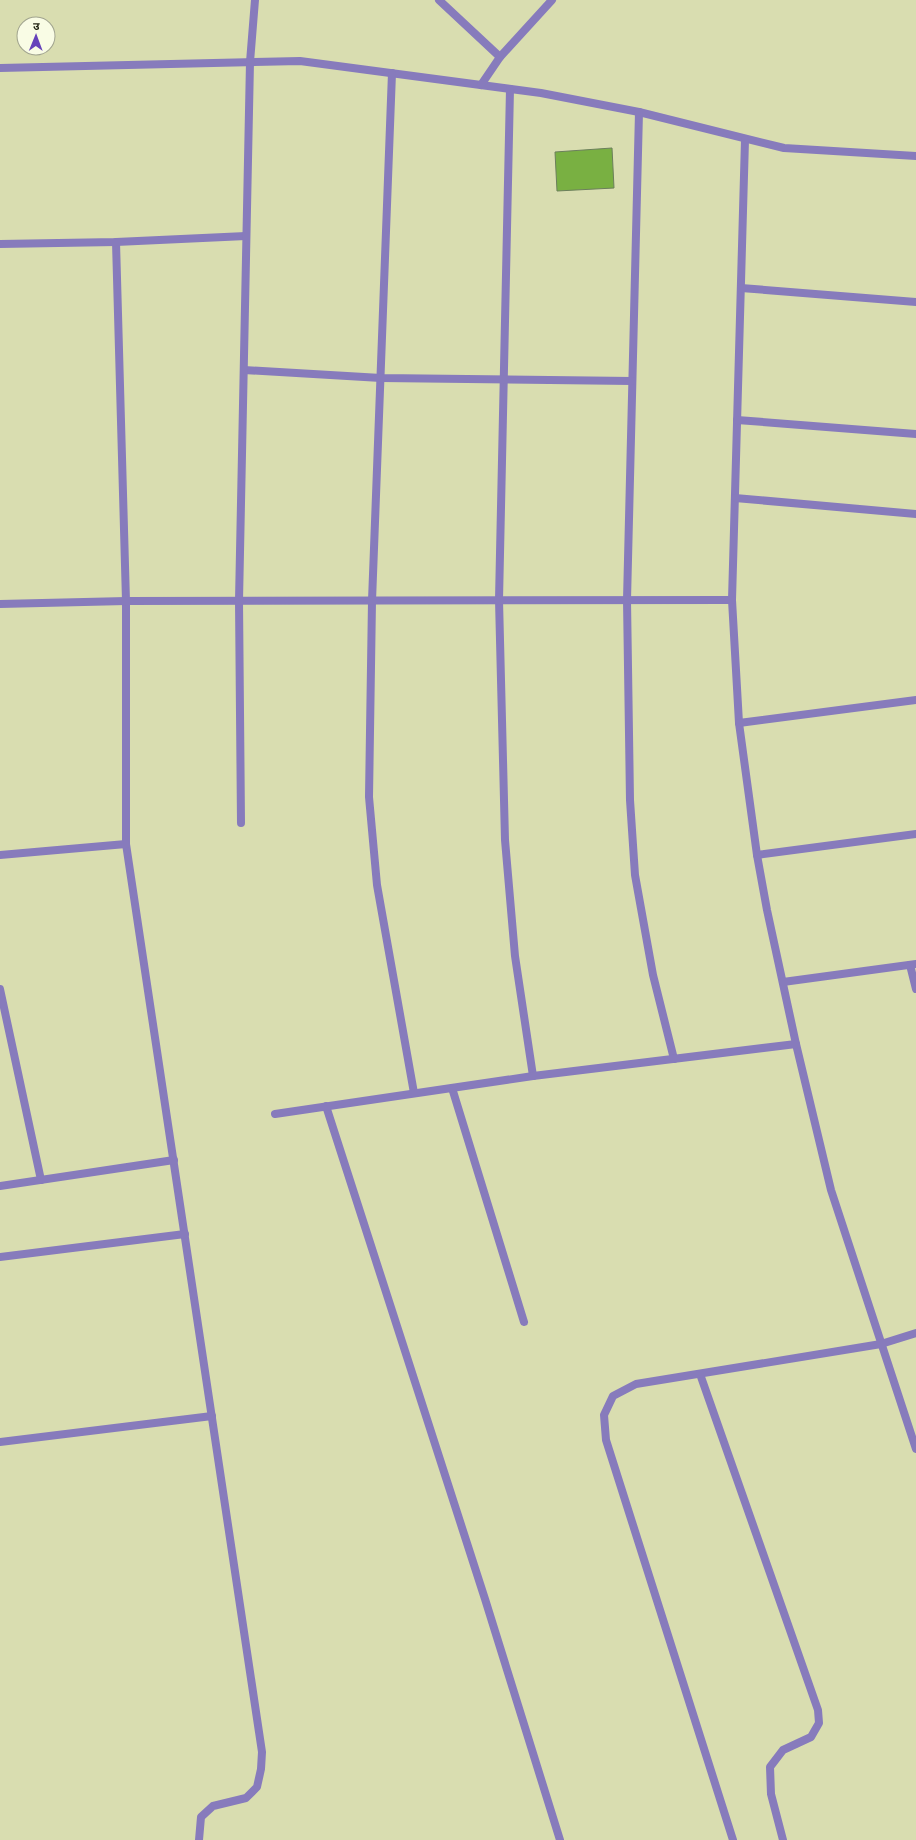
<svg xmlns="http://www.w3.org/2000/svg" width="916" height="1840" font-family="'Work Sans','Noto Sans Devanagari',sans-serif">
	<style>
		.building { fill: #79b042; stroke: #6b7f5b }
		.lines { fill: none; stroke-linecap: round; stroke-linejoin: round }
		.minor { stroke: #877bbc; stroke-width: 8 }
	</style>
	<rect width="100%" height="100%" fill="#d9ddb0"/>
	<polygon class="building" points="612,148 614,188 557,191 555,152"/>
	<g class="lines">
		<g class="minor">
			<polyline points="439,0 500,57"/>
			<polyline points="0,68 300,61 541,93 639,112 784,148 916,156"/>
			<polyline points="392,73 372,601 369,797 377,885 414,1093"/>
			<polyline points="481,85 500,57 552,0"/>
			<polyline points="510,89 499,600 505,840 515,956 533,1076"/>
			<polyline points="639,112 627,600 630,800 635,875 653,975 674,1059"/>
			<polyline points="745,140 732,600 739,723 757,855 767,910 796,1044 831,1190 916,1449"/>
			<polyline points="116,242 126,601 126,844 262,1752 261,1769 257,1787 246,1798 213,1806 201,1817 199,1840"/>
			<polyline points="0,244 116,242 246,236"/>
			<polyline points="741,288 916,302"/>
			<polyline points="244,370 381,378 632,381"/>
			<polyline points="737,420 916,434"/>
			<polyline points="735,498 916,514"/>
			<polyline points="0,604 126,601 732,600"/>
			<polyline points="739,723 916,700"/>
			<polyline points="241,823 239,601 250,62 255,0"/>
			<polyline points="0,855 126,844"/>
			<polyline points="757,855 916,834"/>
			<polyline points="910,965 916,989"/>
			<polyline points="783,982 916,964"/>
			<polyline points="0,989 41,1180"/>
			<polyline points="452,1088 524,1322"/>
			<polyline points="326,1106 485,1599 560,1840"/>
			<polyline points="275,1114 533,1076 796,1044"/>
			<polyline points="0,1186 174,1160"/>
			<polyline points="0,1257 185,1234"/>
			<polyline points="700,1374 818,1710 819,1723 811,1737 783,1750 770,1767 771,1794 783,1840"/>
			<polyline points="0,1442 212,1416"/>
			<polyline points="733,1840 606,1440 604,1415 613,1396 636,1384 881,1344 916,1333"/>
		</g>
	</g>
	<g transform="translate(36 36) rotate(1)"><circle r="19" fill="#f9fce5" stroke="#a1a48f"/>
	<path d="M0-3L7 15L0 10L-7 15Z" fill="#6642ba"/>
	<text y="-6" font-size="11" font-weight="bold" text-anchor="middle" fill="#1e200f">उ</text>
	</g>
</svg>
